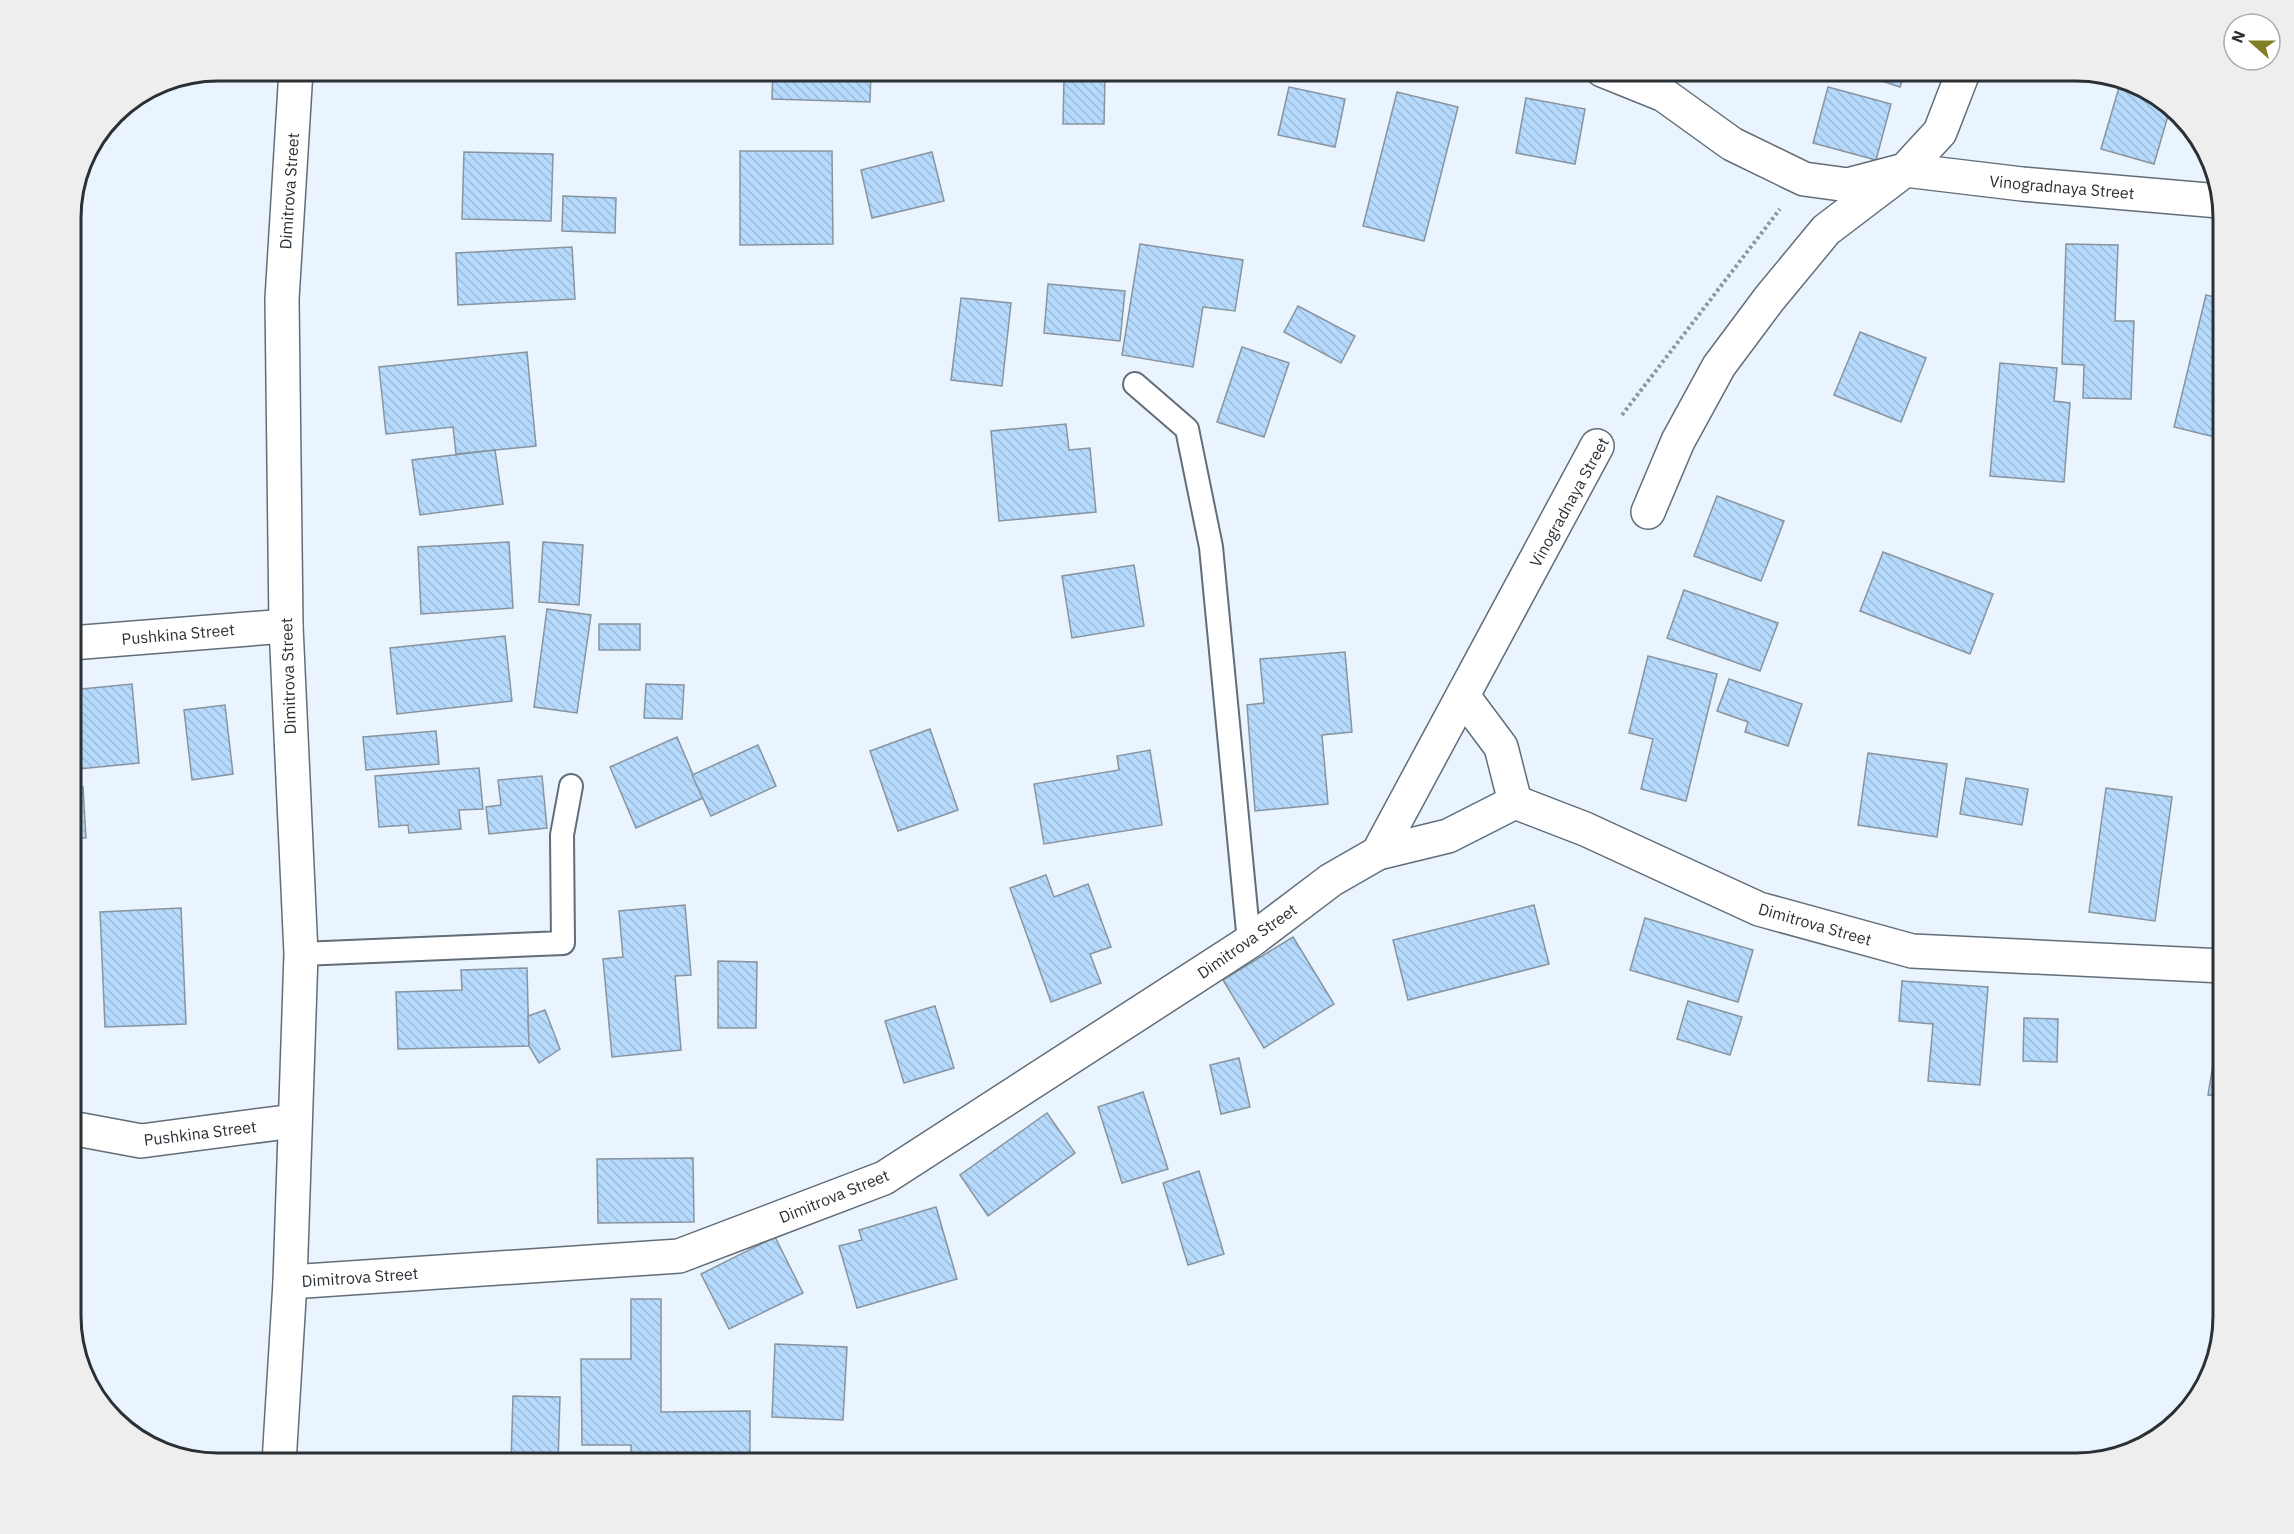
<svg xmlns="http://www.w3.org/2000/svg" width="2294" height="1534" font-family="'IBM Plex Sans',sans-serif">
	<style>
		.building { fill: url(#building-back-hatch); stroke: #88949f; stroke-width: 1.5 }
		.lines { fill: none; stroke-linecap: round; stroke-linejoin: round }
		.service-casing { stroke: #626d78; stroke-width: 26 }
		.minor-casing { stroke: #626d78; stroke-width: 36 }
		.path { stroke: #8d959d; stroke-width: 4; stroke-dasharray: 3 3; stroke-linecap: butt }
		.service { stroke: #fff; stroke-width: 22 }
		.minor { stroke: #fff; stroke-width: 33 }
		.labels { text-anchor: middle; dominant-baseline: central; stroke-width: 6; stroke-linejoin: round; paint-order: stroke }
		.street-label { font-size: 16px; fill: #2b3035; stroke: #fff }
		.rim { fill: none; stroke: #2b3035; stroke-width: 3 }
	</style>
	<defs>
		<pattern id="building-back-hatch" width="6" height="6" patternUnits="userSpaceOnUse" patternTransform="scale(1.5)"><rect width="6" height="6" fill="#b5dafc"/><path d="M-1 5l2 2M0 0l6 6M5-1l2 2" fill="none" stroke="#9cbbd9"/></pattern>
	</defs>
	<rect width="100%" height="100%" fill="#e9f4fe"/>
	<g class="building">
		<polygon points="487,70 521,70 521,77 487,76"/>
		<polygon points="773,70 871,70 870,102 772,99"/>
		<polygon points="1849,70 1906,70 1900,87"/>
		<polygon points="1064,78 1105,78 1104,124 1063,124"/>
		<polygon points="2120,84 2158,96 2170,109 2154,164 2101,149"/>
		<polygon points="1289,87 1345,99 1335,147 1278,135"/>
		<polygon points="1828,87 1891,104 1876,160 1813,143"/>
		<polygon points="1397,92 1458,107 1424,241 1363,226"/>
		<polygon points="1526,98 1585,109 1575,164 1516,153"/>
		<polygon points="740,151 832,151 833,244 740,245"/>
		<polygon points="464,152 553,154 551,221 462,219"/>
		<polygon points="932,152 944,201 872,218 861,170"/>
		<polygon points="563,196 616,198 615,233 562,231"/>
		<polygon points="1140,244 1243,260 1235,311 1203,307 1193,367 1122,355"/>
		<polygon points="2066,244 2118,245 2115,321 2134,321 2131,399 2083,398 2084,365 2062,364"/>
		<polygon points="572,247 575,299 458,305 456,253"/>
		<polygon points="1048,284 1125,291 1120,341 1044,333"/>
		<polygon points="2206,295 2223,299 2223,439 2174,427"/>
		<polygon points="961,298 1011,303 1002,386 951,380"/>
		<polygon points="1298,306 1355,336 1341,363 1284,332"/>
		<polygon points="1860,332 1926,358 1901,422 1834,395"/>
		<polygon points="1242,347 1289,363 1264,437 1217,422"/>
		<polygon points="527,352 536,446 456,454 453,427 386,434 379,367"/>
		<polygon points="2000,363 2057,368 2054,401 2070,403 2064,482 1990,476"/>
		<polygon points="1066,424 1069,450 1090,448 1096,512 999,521 991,431"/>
		<polygon points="495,450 503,504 420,515 412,460"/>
		<polygon points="1717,496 1784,521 1761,581 1694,556"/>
		<polygon points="509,542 513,608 421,614 418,547"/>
		<polygon points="543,542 583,545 579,605 539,602"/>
		<polygon points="1883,552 1993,594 1970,654 1860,611"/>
		<polygon points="1134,565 1144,626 1072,638 1062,576"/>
		<polygon points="1684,590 1778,623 1760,671 1667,638"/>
		<polygon points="547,609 591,615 577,713 534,707"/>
		<rect x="599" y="624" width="41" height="26"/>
		<polygon points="505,636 512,701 397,714 390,648"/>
		<polygon points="1345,652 1352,732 1322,735 1328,804 1255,811 1247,705 1264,703 1260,659"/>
		<polygon points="1648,656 1717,674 1686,801 1641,789 1653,739 1629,733"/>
		<polygon points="1729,679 1802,704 1788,746 1745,732 1748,722 1717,711"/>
		<polygon points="132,684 139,763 79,769 72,690"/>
		<polygon points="646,684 684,685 682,719 644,718"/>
		<polygon points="225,705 233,774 192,780 184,710"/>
		<polygon points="930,729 958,810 898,831 870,751"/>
		<polygon points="436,731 439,764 366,770 363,737"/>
		<polygon points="677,737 703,798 636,828 610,767"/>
		<polygon points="758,745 776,786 711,816 692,775"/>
		<polygon points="1150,750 1162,825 1044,844 1034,784 1119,770 1117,756"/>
		<polygon points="1868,753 1947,764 1937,837 1858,825"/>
		<polygon points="479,768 483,809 459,810 461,829 409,833 408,825 379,827 375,776"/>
		<polygon points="542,776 547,828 489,834 486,807 501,805 498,780"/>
		<polygon points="1966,778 2028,789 2022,825 1960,814"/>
		<polygon points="71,787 83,787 86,838 71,838"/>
		<polygon points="2106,788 2172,797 2155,921 2089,912"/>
		<polygon points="1046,875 1054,897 1088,884 1111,947 1090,954 1101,983 1051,1002 1010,888"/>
		<polygon points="685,905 691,975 675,976 681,1050 612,1057 603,959 623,957 619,911"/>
		<polygon points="1534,905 1549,964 1408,1000 1393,940"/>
		<polygon points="181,908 186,1024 105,1027 100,912"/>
		<polygon points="1645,918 1753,950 1738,1002 1630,970"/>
		<polygon points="1293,937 1334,1004 1264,1048 1223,980"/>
		<polygon points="718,961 757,962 756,1028 718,1028"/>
		<polygon points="527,968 529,1046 398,1049 396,992 462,990 461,970"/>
		<polygon points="1902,981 1988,987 1980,1085 1928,1081 1933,1024 1899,1021"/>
		<polygon points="1688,1001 1742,1017 1730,1055 1677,1039"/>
		<polygon points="935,1006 954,1068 904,1083 885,1021"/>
		<polygon points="545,1010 560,1049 539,1063 529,1046 528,1016"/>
		<polygon points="2221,1015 2223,1015 2223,1097 2208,1095"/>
		<polygon points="2024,1018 2058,1019 2057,1062 2023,1061"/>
		<polygon points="1239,1058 1250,1107 1221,1114 1210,1065"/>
		<polygon points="1143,1092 1168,1169 1122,1183 1098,1107"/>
		<polygon points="1047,1113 1075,1153 988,1216 960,1175"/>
		<polygon points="693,1158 694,1222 598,1223 597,1159"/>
		<polygon points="1199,1171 1224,1254 1188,1265 1163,1183"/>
		<polygon points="936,1207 957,1279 857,1308 839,1246 862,1240 859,1230"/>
		<polygon points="775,1237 803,1293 729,1329 701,1274"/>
		<polygon points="631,1299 661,1299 661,1412 750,1411 750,1463 631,1463 631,1445 582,1445 581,1359 631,1359"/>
		<polygon points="775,1344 847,1347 843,1420 772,1417"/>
		<polygon points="513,1396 560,1397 558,1463 511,1463"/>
	</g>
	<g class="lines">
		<g class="service-casing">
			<g id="service">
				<polyline points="1135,384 1187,429 1211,547 1249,942"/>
				<polyline points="301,954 563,943 562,835 571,786"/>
			</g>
		</g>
		<g class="minor-casing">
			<g id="minor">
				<polyline points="1602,70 1664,95 1732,144 1804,179 1848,185 1905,170 2022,184 2219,201"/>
				<polyline points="1648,512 1678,441 1719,366 1769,299 1826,230 1905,170 1940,132 1964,70"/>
				<polyline points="71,643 286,626"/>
				<polyline points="1463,696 1501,747 1515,802"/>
				<polyline points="1378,853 1597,446"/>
				<polyline points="71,1128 141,1141 294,1121"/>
				<polyline points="290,1282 679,1256 884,1178 1249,942 1331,880 1378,853 1448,836 1515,802 1585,829 1759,909 1912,951 2223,966"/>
				<polyline points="279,1463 290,1282 301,954 286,626 282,299 296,70"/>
			</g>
		</g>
		<polyline class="path" points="1622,415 1780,209"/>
		<use href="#service" class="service"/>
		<use href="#minor" class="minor"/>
	</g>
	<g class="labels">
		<g class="street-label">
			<text transform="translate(2062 187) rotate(5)">Vinogradnaya Street</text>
			<text transform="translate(289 191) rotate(-86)">Dimitrova Street</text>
			<text transform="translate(1569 502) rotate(-61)">Vinogradnaya Street</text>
			<text transform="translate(178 634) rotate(-5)">Pushkina Street</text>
			<text transform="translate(288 676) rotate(-92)">Dimitrova Street</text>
			<text transform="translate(1815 924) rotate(16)">Dimitrova Street</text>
			<text transform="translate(1247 941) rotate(-35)">Dimitrova Street</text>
			<text transform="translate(200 1133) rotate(-7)">Pushkina Street</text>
			<text transform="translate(834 1196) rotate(-22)">Dimitrova Street</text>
			<text transform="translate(360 1277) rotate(-4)">Dimitrova Street</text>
		</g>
	</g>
	<path d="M0 0H2294V1534H0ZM218 81H2076A137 137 0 0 1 2213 218V1316A137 137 0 0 1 2076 1453H218A137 137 0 0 1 81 1316V218A137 137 0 0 1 218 81Z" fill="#eeeeef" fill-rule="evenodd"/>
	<path class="rim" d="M218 81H2076A137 137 0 0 1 2213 218V1316A137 137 0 0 1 2076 1453H218A137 137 0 0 1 81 1316V218A137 137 0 0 1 218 81Z"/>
	<g transform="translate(2252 42) rotate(291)"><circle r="28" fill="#ffffff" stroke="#aaacae" stroke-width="1.5"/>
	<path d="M0-4.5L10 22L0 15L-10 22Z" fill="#827e26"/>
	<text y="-9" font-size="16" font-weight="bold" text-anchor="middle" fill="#2b3035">N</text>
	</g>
</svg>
